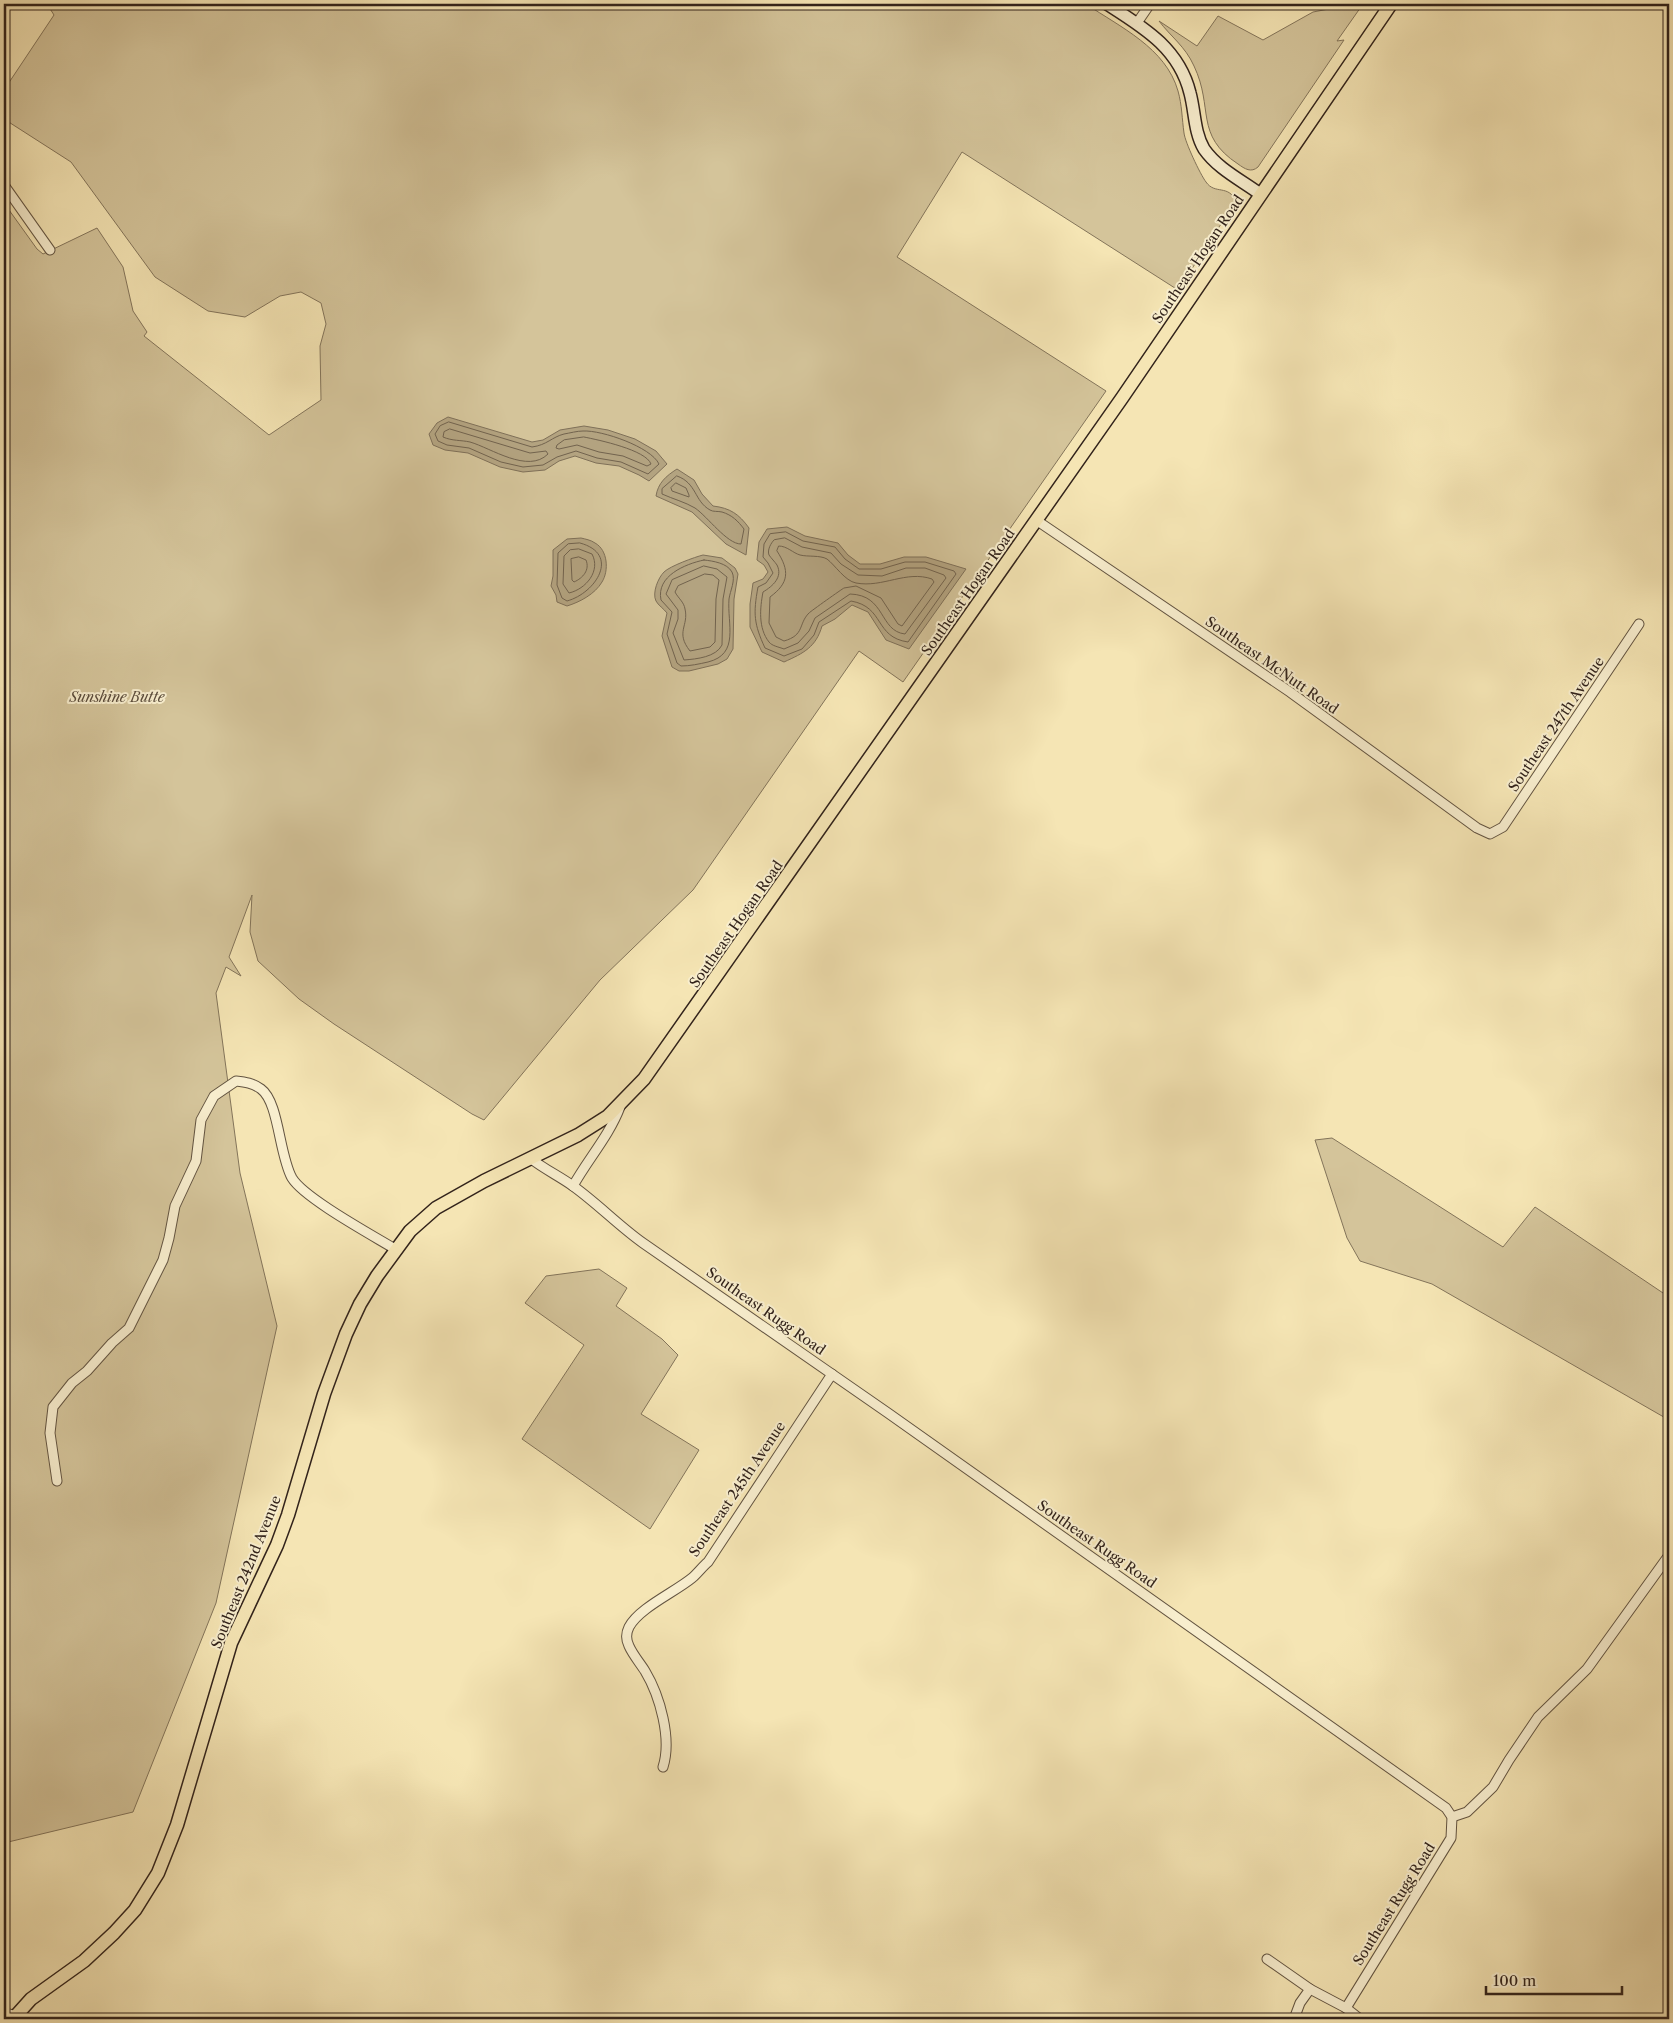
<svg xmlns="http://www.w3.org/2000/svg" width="1673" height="2023" font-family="'Libre Caslon Text',serif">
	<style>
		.green { fill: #d4c49a; stroke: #83745a }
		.water { fill: #b3a380; stroke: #7f7058 }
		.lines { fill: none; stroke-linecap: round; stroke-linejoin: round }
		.shore { stroke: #72634e; stroke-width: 1 }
		.minor-casing { stroke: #635441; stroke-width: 11 }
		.tertiary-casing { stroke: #635441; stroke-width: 12 }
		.secondary-casing { stroke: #32231b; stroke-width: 14 }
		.primary-casing { stroke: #32231b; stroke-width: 15 }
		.minor { stroke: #f8eece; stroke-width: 9 }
		.tertiary { stroke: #f8eece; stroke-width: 10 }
		.secondary { stroke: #f8eece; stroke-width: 11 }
		.primary { stroke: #f5e5b4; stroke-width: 12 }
		.labels { text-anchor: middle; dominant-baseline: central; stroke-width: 4; stroke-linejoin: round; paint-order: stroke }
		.street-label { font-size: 14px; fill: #32231b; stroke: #f8eece }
		.park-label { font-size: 14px; font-style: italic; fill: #5a4b3b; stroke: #f8eece }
	</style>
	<rect width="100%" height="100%" fill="#f5e5b4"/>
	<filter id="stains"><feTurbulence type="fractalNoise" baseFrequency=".004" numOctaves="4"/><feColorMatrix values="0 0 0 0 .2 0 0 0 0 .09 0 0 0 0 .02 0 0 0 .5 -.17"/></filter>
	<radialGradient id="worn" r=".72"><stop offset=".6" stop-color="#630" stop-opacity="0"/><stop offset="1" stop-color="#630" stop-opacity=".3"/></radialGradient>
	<g class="green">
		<path d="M47,4H1086C1120,27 1166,48 1178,91C1182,105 1182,119 1184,133C1185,142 1200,174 1206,182C1215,195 1228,184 1236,201L1178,290L962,152L897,257L1106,391L903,682L859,651L693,890L600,980L484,1120L472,1114L334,1024L299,999L258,961L250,932L252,895L229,957L241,976L226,967L216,993L240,1173L277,1326L216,1603L133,1812L4,1843V203L37,249L43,254L97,228L123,267L133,311L147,332L144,336L269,435L321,400L320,346L326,324L321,303L301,292L280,296L245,317L208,311L155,277L71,162L4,119V90L54,15Z"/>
		<path d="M1355,4H1363L1337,41L1344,40L1258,167C1251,173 1245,169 1238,164C1194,135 1214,108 1194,66C1185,46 1171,37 1159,21L1197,46L1218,16L1263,40L1313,12Z"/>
		<polygon points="1332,1138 1503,1247 1535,1207 1669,1297 1669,1420 1432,1284 1360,1261 1347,1238 1315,1140"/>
		<polygon points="599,1269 627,1288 616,1306 662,1339 678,1355 641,1414 699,1450 650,1529 522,1439 584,1345 525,1303 546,1276"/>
	</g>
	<g class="water">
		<polygon points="448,417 532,442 543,440 560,430 584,426 608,430 635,439 656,451 667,464 649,481 639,475 619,466 596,463 575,456 559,461 545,470 523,472 500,467 468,453 445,450 433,445 429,434 437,423"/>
		<path d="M677,469L694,480L702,494L713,506C730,508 739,514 749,528L746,555L726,544L692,512L656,496C658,483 666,476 677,469Z"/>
		<path d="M787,527L805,536L838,543L848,555L860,564H880L904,557H926L966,569L909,649L886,640L868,612L852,605L835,619L822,626C816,647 804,653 784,662L762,652L750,627V604L753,583L763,579L768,572L764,565L757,560L759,542L767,529Z"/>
		<path d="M581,538C585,539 591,540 595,543C608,550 609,571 602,582C595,594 580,602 567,606L557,602L556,595L551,586L553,576V550L567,539Z"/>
		<path d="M703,555L722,558L735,568L738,574L734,599L733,649L727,659L718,664L689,671H679L672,667L662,636L667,613C664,609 658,605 656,601C652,593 658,578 664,572C670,566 695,557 703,555Z"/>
	</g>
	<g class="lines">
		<g class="shore">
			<path d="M449,422L532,447C547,445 552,437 564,434C570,433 577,431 583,431C602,430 651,447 659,464L648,474L621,462L597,458L576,451L557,457L543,465L523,467L501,462L469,448L447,445L438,441L435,434L440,426Z"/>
			<path d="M450,429L530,453L546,451L548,454C528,474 491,448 470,442C461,440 452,441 443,437L444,432Z"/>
			<path d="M584,437C599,440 646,450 651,464L647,466L623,456L599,452L577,445L559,449L556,448L557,445L564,440Z"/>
			<path d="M677,476C697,483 694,501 710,510C713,512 718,511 722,512C732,515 738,521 744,529L741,544C727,544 708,517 695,508C685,502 673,499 662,494V489Z"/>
			<polygon points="676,483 686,488 689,495 689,497 672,491 671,488"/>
			<path d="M786,532L803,541L835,547L845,559L859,569H881L905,562H925L954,571L956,574L908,642C874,637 885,607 851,601L819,622L814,635L802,649L784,656L765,648C754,624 753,614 758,587L766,583L773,573L768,563L763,557L764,544L770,534Z"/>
			<path d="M785,538L802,547L831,553L841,564L858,575L882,576L906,568H925L944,575L946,578L905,634C879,631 886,595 850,594L815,618L809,631L798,643L784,649C779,647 772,646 769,642C758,628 760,608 763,592C773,586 783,577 777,565C775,562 771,558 769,555C767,550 771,543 774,540Z"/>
			<path d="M580,543C621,554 596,593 567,601L562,598L557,585L558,553L568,544Z"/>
			<path d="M779,546C787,546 793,553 800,555C808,557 820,555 827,559C835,565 845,581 856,583C883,588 906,570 932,579L934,582L902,626L898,624L881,598L856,586C852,587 848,587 844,588C842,589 811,611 809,613C798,624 805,635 784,641L776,637L769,623L770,597C789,583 790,571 777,551Z"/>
			<path d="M579,549L592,554C601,571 586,589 569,593L563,584L564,556L570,550Z"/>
			<path d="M579,557L586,560C590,570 583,578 574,582L572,580L571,559Z"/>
			<path d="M704,560C713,561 727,563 732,572C736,580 730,591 729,599C727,624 740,654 708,662C699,664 690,666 681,666L677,663L667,634L672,612L661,600C656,576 685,564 704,560Z"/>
			<path d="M704,566L717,569L727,577L723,599L722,645C716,657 697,659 684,660L673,633L678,619V610L666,594L672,580Z"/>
			<path d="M705,574L713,575L719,580L716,599L715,642L710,647L690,651C675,632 689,626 685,609C684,602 678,598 675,592L678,586Z"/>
		</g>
		<g class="minor-casing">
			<g id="minor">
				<polyline points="1137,23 1150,4"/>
				<polyline points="4,185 50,250"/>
				<polyline points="1036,520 1290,692 1477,828 1490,834 1503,827 1639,624"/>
				<path d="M530,1158C544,1169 559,1176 573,1186C598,1204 619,1226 643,1243L888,1413L1446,1808L1452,1817L1451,1838L1346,2008"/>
				<path d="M573,1186C588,1159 609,1136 620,1107"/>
				<path d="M57,1481L50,1433L53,1407L72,1383L87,1371L112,1343L129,1328L163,1260L169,1238L175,1206L196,1161L201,1120L214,1096L236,1081C245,1082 253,1083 261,1089C279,1102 279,1155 292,1178C304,1198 372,1235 395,1249"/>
				<path d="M663,1767C672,1739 660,1696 645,1671C640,1663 633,1655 629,1646C626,1640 626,1633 629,1627C639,1608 675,1592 692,1578C698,1573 702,1567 708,1562L832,1374"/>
				<polyline points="1452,1817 1467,1812 1493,1787 1509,1760 1538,1717 1587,1669 1667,1558"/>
				<polyline points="1267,1959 1310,1989 1346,2008 1360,2019"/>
				<polyline points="1294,2019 1300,2003 1310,1989"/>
			</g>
		</g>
		<g class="tertiary-casing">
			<polyline id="tertiary" points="4,2013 15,2016"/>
		</g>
		<g class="secondary-casing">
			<path id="secondary" d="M1107,4C1143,27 1179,48 1190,93C1195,111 1194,132 1204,149C1218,169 1241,180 1260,194"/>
		</g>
		<g class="primary-casing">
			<polyline id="primary" points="13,2019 31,1999 84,1961 114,1933 135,1910 158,1873 177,1825 231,1643 277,1545 288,1515 324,1394 346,1334 360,1304 377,1276 410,1231 436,1208 484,1181 578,1135 597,1123 608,1116 644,1079 1122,398 1391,4"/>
		</g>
		<use href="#minor" class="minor"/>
		<use href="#tertiary" class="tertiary"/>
		<use href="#secondary" class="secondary"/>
		<use href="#primary" class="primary"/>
	</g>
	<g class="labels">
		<g class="street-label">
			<text transform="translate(1198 259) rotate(-56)">Southeast Hogan Road</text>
			<text transform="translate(968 592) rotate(-55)">Southeast Hogan Road</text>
			<text transform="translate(1272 665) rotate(35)">Southeast McNutt Road</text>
			<text transform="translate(1556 724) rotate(-56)">Southeast 247th Avenue</text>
			<text transform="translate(736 924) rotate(-55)">Southeast Hogan Road</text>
			<text transform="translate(766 1311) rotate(35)">Southeast Rugg Road</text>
			<text transform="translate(737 1489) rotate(-56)">Southeast 245th Avenue</text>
			<text transform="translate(1097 1544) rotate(35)">Southeast Rugg Road</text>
			<text transform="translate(246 1572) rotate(-68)">Southeast 242nd Avenue</text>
			<text transform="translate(1394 1904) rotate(-58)">Southeast Rugg Road</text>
		</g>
		<g class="park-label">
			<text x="117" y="697">Sunshine Butte</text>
		</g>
	</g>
	<rect width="1673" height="2023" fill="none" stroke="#f5e5b4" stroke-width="20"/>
	<rect x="5" y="5" width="1663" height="2013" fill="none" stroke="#32231b" stroke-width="2.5"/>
	<rect x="10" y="10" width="1653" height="2003" fill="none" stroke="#32231b"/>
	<path d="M1486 1986v8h136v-8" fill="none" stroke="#32231b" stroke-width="2.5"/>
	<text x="1493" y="1986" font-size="15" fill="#32231b" stroke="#f8eece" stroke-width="4" paint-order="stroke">100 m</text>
	<rect width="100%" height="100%" filter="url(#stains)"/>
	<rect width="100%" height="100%" fill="url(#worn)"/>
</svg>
